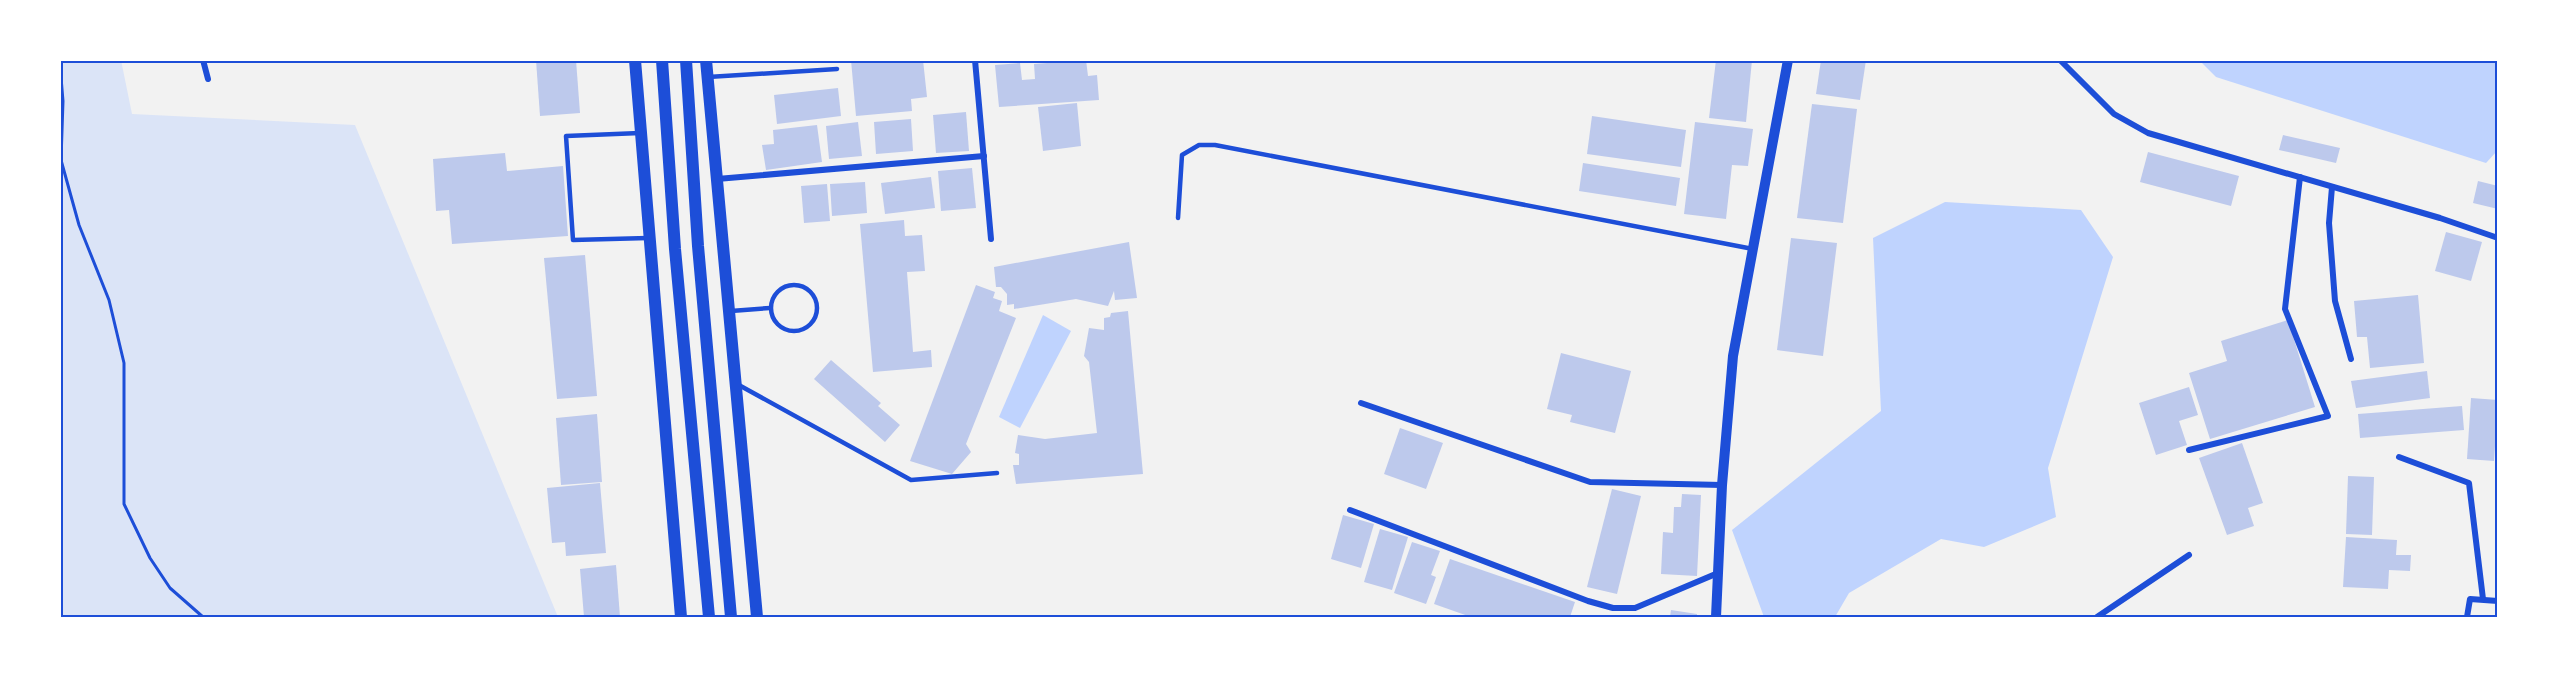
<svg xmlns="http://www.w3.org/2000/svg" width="2558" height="677" font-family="'Work Sans',sans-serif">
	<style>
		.green { fill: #dbe4f7 }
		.water { fill: #bfd3fe }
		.building { fill: #bdc9ec }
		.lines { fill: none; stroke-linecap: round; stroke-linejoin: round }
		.path { stroke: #1d4ed8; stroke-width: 3 }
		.service { stroke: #1d4ed8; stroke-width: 4.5 }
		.minor { stroke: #1d4ed8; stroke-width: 6 }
		.tertiary { stroke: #1d4ed8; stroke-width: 10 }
		.secondary { stroke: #1d4ed8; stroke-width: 12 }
		.neatline { fill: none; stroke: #1d4ed8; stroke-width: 2 }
	</style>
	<rect width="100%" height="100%" fill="#f2f2f2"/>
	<polygon class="green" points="60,60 121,60 132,114 355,125 558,617 60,617"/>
	<g class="water">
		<polygon points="2199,60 2498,60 2498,150 2486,163 2216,77"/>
		<polygon points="1945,202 2081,210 2113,257 2048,468 2056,517 1984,547 1941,539 1849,593 1835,617 1764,617 1732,530 1881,411 1873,238"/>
		<polygon points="1043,315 1071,331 1020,428 999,417"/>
	</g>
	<g class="building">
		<polygon points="536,60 576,60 580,113 540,116"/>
		<polygon points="851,60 923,60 927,97 911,99 912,111 856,116"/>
		<polygon points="1047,60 1086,60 1088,76 1097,75 1099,100 999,107 995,65 1020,63 1022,80 1035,79 1034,64 1047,63"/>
		<polygon points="1716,60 1752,60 1746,122 1709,118"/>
		<polygon points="1821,60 1866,60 1860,100 1816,94"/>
		<polygon points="838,88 841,116 777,124 774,95"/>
		<polygon points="1077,103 1081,146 1043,151 1038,107"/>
		<polygon points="1812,104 1857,109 1843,223 1797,218"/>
		<polygon points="966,112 969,151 936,153 933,115"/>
		<polygon points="1592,116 1686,130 1681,167 1587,154"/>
		<polygon points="911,119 913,151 876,154 874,122"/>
		<polygon points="858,122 862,156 829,159 826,126"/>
		<polygon points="1695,122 1753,129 1748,166 1732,165 1726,219 1684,214"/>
		<polygon points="817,125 822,162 766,170 762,145 774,144 773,130"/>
		<polygon points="2283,135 2340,148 2336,163 2279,150"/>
		<polygon points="2148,152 2239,176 2231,206 2140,182"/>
		<polygon points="505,153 507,171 563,166 568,236 452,244 449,210 436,211 433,159"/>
		<polygon points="1583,163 1680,178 1676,206 1579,191"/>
		<polygon points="972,168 976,208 941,211 938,171"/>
		<polygon points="931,177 935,208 885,214 881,183"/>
		<polygon points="2478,181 2498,186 2498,209 2473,203"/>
		<polygon points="865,182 867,213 832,216 830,184"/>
		<polygon points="827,184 830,221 804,223 801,186"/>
		<polygon points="904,220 905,236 922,235 925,271 907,272 913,352 931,350 932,367 873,372 860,224"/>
		<polygon points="2446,232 2482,242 2471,281 2435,271"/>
		<polygon points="1791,238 1837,243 1823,356 1777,350"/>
		<polygon points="1129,242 1137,298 1115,300 1114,291 1108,306 1076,299 1014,309 1014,304 1007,305 1007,294 1001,287 996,287 994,267"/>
		<polygon points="585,255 597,396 557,399 544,258"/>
		<polygon points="976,285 995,292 993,298 1002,301 999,311 1016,318 966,444 971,452 952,474 910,461"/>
		<polygon points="2418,295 2424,363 2370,368 2367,337 2357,337 2354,301"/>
		<polygon points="1128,311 1143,474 1016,484 1013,465 1019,465 1019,454 1015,453 1018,435 1045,439 1097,433 1089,362 1084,356 1089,328 1104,330 1104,318 1110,317 1111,313"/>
		<polygon points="2288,320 2315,407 2210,439 2189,373 2227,361 2221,341"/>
		<polygon points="1561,353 1631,371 1615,433 1570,422 1572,415 1547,409"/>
		<polygon points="831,360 881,403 878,406 900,425 885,442 814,379"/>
		<polygon points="2427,371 2430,398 2356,408 2351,381"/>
		<polygon points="2189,387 2198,415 2179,421 2187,445 2156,455 2139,403"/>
		<polygon points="2471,398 2498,400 2494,461 2467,459"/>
		<polygon points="2462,406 2464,430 2360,438 2358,414"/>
		<polygon points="597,414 602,482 561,485 556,418"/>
		<polygon points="1400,428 1443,443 1426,489 1384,474"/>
		<polygon points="2242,443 2263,503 2248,508 2254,526 2227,535 2199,458"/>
		<polygon points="2348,476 2374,477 2372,535 2346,534"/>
		<polygon points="600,483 606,553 566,556 565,542 552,543 547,488"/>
		<polygon points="1612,489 1641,496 1617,594 1587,587"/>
		<polygon points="1682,494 1701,495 1697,576 1661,574 1663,532 1673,533 1674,507 1681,507"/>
		<polygon points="1343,515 1374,524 1361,568 1331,559"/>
		<polygon points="1380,529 1408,537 1392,590 1364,582"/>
		<polygon points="2346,537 2397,540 2396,555 2411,555 2410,571 2389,570 2388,589 2343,587"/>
		<polygon points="1412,542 1440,551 1431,575 1436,577 1426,604 1394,593"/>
		<polygon points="1450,559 1575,602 1570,617 1471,617 1434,604"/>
		<polygon points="616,565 620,617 584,617 580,569"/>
		<polygon points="1671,610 1697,614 1697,617 1670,617"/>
	</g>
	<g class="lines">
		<polyline class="path" points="60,65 63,101 61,160 79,225 109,300 124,363 124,504 150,558 170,588 203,617"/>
		<g class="service">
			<polyline points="708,77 837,69"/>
			<polyline points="640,133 566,136 573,240 648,238"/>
			<polyline points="1178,218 1182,155 1199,145 1215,145 1753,249"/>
			<circle cx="794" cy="308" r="23"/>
			<polyline points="731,311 770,308"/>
			<polyline points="737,384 911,480 997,473"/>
		</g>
		<g class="minor">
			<polyline points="203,60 208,79"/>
			<polyline points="975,60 991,239"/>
			<polyline points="2060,60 2114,114 2148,133 2440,218 2498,238"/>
			<polyline points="717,179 984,156"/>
			<polyline points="2332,187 2329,223 2335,301 2351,359"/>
			<polyline points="1361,403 1590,482 1722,485"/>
			<polyline points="2189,450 2328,416 2285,309 2300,177"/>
			<polyline points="2399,457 2469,483 2483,599"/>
			<polyline points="1350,510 1588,601 1613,608 1635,608 1718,573"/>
			<polyline points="2097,617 2189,555"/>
			<polyline points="2467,617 2470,599 2498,601"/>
		</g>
		<polyline class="tertiary" points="1716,617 1722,485 1733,356 1788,60"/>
		<g class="secondary">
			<polyline points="635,60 681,617"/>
			<polyline points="662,60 675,249 709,617"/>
			<polyline points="686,60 698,246 731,617"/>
			<polyline points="706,60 757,617"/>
		</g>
	</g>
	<rect width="2558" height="677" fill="none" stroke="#ffffff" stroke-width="123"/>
	<rect x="62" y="62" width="2434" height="554" class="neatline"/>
</svg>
